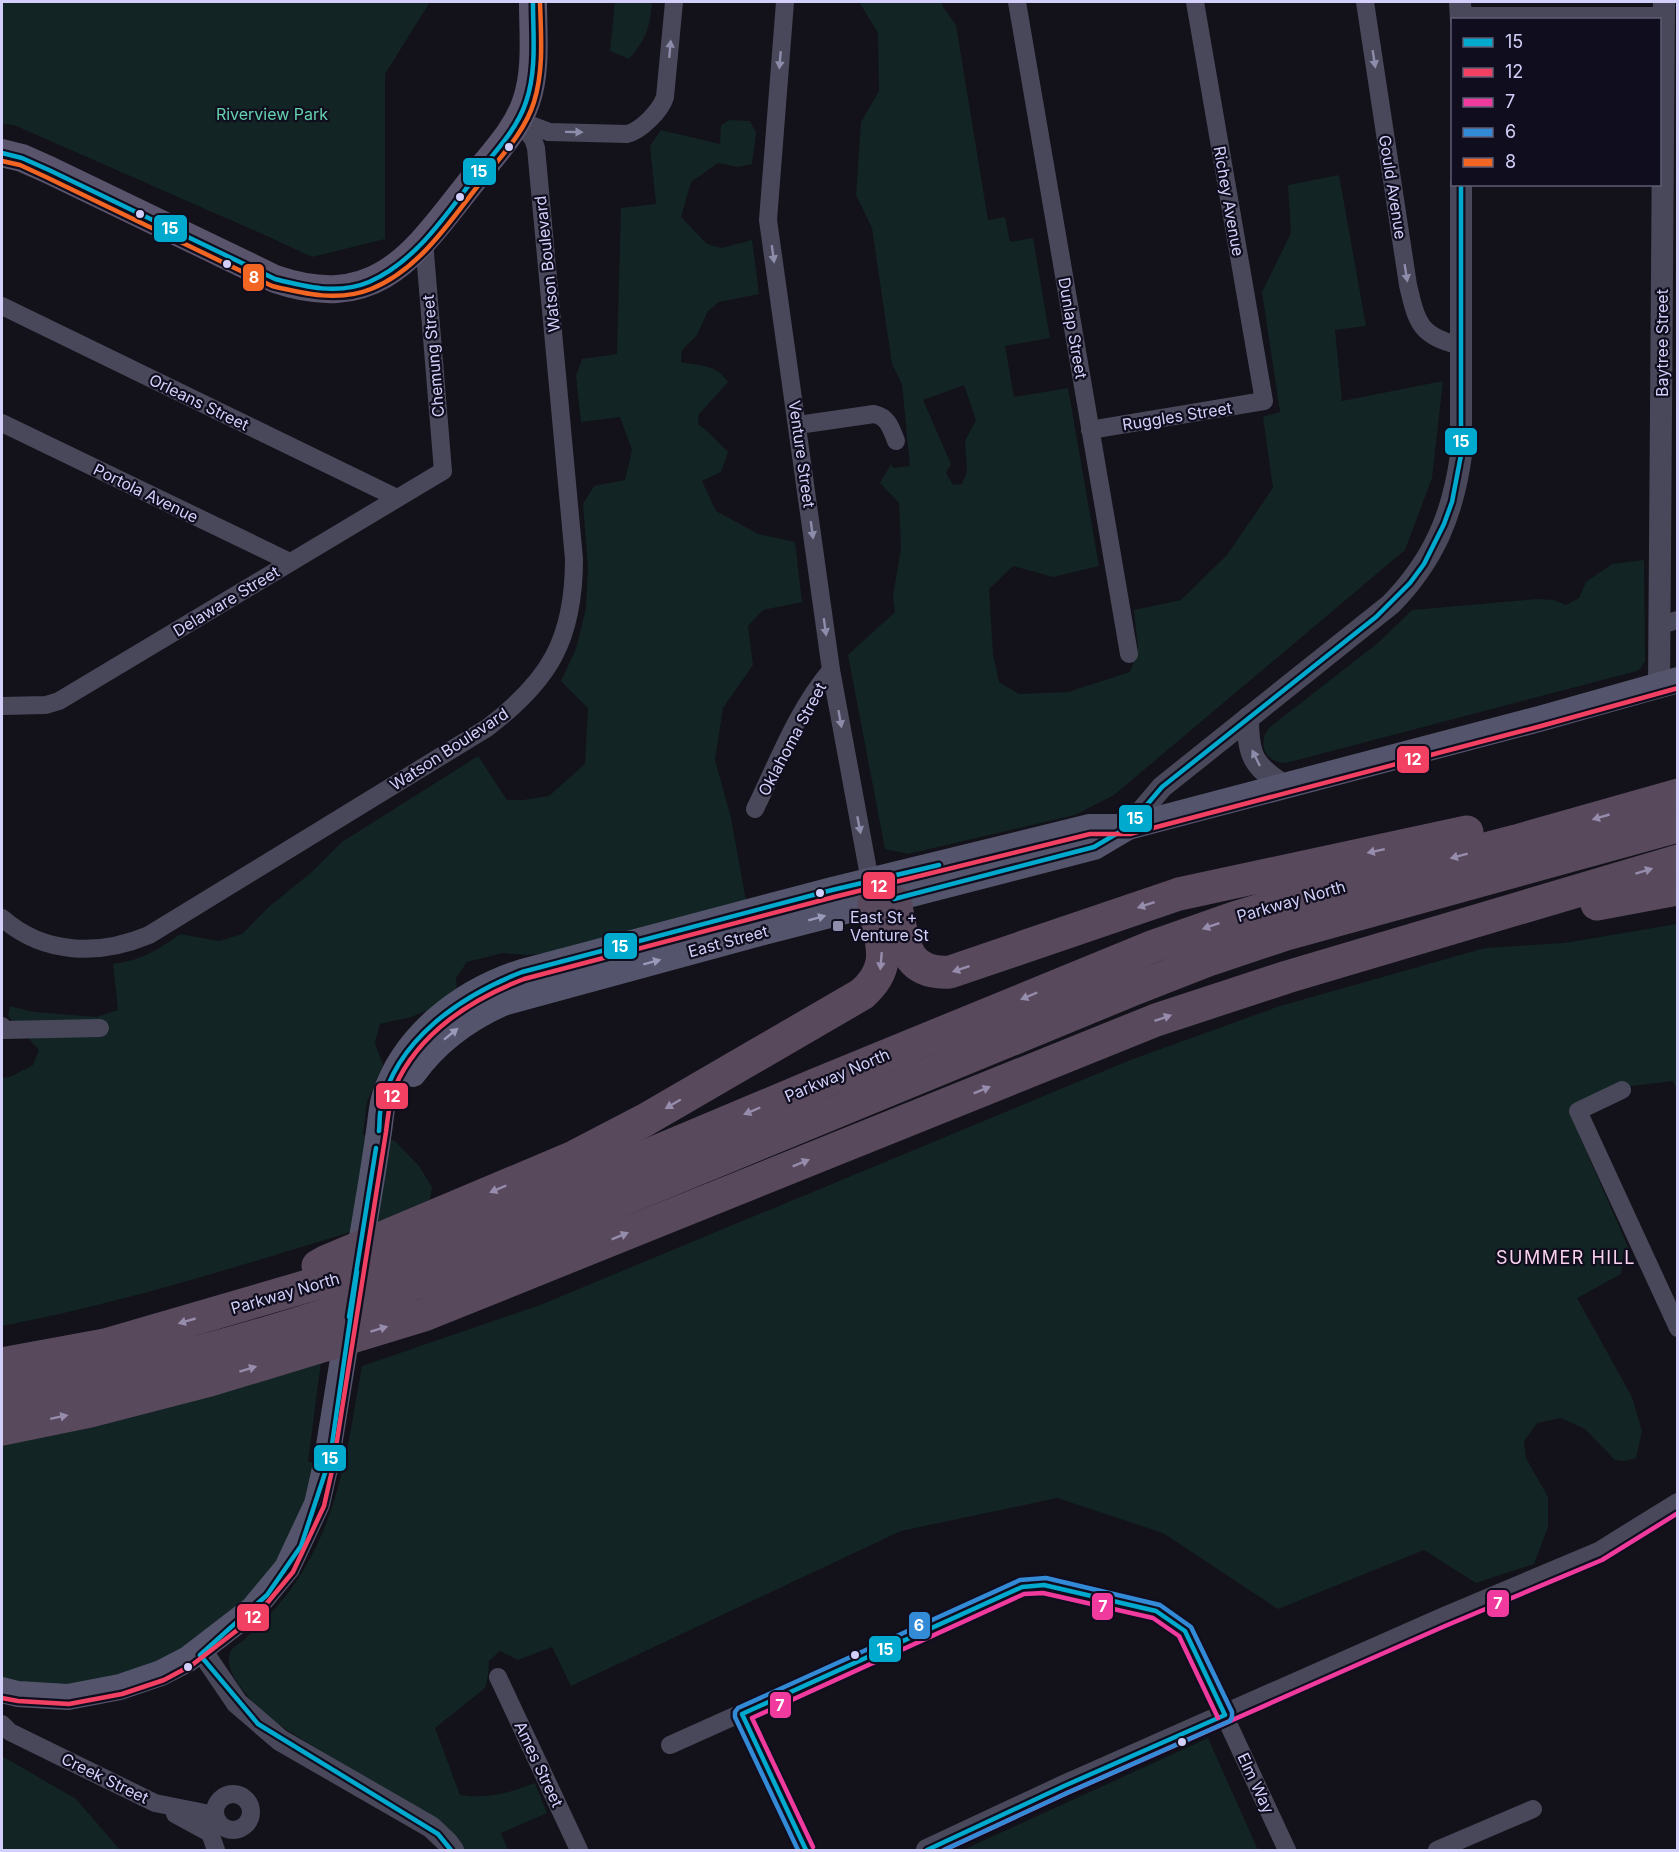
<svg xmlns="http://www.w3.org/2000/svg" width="1679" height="1852" font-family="Inter,sans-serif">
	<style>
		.green { fill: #122424; fill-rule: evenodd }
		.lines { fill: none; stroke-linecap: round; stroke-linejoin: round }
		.minor { stroke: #48485a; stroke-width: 18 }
		.tertiary { stroke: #48485a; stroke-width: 22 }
		.secondary { stroke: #54556c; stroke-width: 26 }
		.primary { stroke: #5a536c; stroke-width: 28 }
		.motorway { stroke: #59495d; stroke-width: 33 }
		.bus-1-casing { stroke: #100e1e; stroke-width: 9 }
		.bus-2-casing { stroke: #100e1e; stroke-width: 9 }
		.bus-3-casing { stroke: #100e1e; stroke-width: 9 }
		.bus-4-casing { stroke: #100e1e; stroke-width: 9 }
		.bus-5-casing { stroke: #100e1e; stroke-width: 9 }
		.bus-1 { stroke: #00a9ce; stroke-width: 4.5 }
		.bus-2 { stroke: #f24062; stroke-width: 4.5 }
		.bus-3 { stroke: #f13a9d; stroke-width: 4.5 }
		.bus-4 { stroke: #338bd7; stroke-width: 4.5 }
		.bus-5 { stroke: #f26522; stroke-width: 4.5 }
		.oneway { fill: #8d8caa }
		.oneway2 { fill: #968cac }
		.oneway3 { fill: #9999ba }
		.bus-dot { fill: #d2d0fa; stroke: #100e1e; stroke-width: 2 }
		.poi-dot { fill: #8f8eac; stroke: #100e1e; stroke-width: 2 }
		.labels { text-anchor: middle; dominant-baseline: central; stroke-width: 4.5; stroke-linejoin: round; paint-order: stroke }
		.park-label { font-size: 16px; fill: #64d2af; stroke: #100e1e }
		.street-label { font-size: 16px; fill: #d2d0fa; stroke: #100e1e }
		.poi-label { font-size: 16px; fill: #d2d0fa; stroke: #100e1e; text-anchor: start }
		.neighbourhood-label { font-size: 18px; letter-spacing: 1.5px; fill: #fad2ee; stroke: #100e1e }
		.line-badge { stroke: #100e1e; stroke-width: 2 }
		.badge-label { font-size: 16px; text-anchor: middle; font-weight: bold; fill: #fff }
	</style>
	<rect width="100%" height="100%" fill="#13121a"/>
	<g class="green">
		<polygon points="2,2 430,2 385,74 385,239 312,257 267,236 14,125 2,124"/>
		<path d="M615,2H652C650,28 646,39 629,59L610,51Z"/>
		<path d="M859,2H942L943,7L956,25L988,220L1005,217L1010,242L1033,238L1050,338L1005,346L1014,397L1068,388L1099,566L1053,577L1013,566L989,589L993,654L999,682L1019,694L1068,692L1130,672L1138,649L1134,610L1181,600L1227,555L1273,488L1263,417L1280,412L1262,292L1291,233L1288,185L1339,175L1366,326L1335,330L1342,401L1443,381L1432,478L1405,550L1114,795L1075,815L908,854L885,849L848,655L895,612L893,596L901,548L899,503L880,483L891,464L893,468L910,466L902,384L892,364L872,228L856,195L861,122L879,91L878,33ZM964,385L976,420L965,441L967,472L962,484L953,485L946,473L951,464L923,400Z"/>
		<path d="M730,120L750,121L756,133L752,164L738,167L718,163L691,182L681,217L707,244L722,248L752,240L759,294L719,302L708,311L697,335L682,350L681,362C700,366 716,364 728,382L699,414L698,424L706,430L728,452L721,472L702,481L716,511L758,534L795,542L802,602L763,610L748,626L753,665L723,708L715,760L731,818L746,901L548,953L526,955L503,953L467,962L456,978L457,992L441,1005L411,1017L380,1024L375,1043L383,1065L367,1102L363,1135L395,1141L419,1166L432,1187L430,1201L420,1211C282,1252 144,1299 2,1326V1078L10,1077L33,1065L39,1050L8,1016L10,1006L34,1012L97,1017L118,1010L113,964C140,961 158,950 180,934L219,941L242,934L270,906L313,871L342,842L478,756L507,800H523L549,796L585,764L588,708L561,681L576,649L586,608L588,568L583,504L594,486L625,480L632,450L620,417L581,422L576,376L582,359L617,354L621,208L656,204L650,146L661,130L720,144L721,125Z"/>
		<path d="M1644,560L1645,661L1641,668L1637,671L1286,763C1265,763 1256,743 1270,727L1379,642L1412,610L1538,599L1554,600L1566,605L1579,598L1586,582L1612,564Z"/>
		<path d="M1677,924V1089L1673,1081L1623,1087L1573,1121L1629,1249L1623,1253L1621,1274L1577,1298L1632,1397L1642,1431L1636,1458L1626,1461L1615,1460L1585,1429L1561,1418L1537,1423L1524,1441L1526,1458L1548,1497V1527L1534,1564L1476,1583L1424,1550L1278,1609L1163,1533L1057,1498L901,1531L571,1686L552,1647L518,1660L500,1651L489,1661L488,1676L485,1688L435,1728L460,1795C489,1799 508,1793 535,1783L547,1813L501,1833L508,1850H466L450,1830L271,1720C258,1708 226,1677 229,1658C229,1655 230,1651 232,1649C236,1645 242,1642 246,1638C259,1626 273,1612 284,1598C339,1529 347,1449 362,1366L540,1305L1133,1059L1280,1006L1485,948L1564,943Z"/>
		<polygon points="323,1346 308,1462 326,1464 253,1609 120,1687 2,1690 2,1429"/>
		<polygon points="1208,1738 1258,1850 963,1850"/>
		<polygon points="2,1756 76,1799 120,1850 2,1850"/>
	</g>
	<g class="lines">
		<g class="minor">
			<polyline points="785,2 768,220 831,670 870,881"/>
			<polyline points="1017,2 1129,654"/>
			<path d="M1365,2L1408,285C1417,324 1420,336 1461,346"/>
			<polyline points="1461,16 1664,16"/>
			<path d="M520,121L549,132L627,134C641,131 661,110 665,97L674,2"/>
			<polyline points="2,306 397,498"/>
			<polyline points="2,423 290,562"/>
			<path d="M798,425L874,414C888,417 891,428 896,441"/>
			<polyline points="1090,430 1264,401 1195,2"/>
			<polyline points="1660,625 1678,620"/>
			<polyline points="2,706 46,705 59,701 443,471 424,241"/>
			<path d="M755,809C778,762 797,710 831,670"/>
			<path d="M2,918C44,955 99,956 149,935L487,728C549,681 574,640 574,559L536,148L533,139L518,120"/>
			<polyline points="2,1026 4,1030 100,1028"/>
			<polyline points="1622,1090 1578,1111 1678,1328"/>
			<polyline points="498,1677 579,1850"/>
			<polyline points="742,1714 806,1850"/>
			<polyline points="2,1724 10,1732 155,1803 215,1815"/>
			<polyline points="670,1745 1022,1587 1044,1585 1156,1611 1185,1631 1287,1850"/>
			<circle cx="233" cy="1812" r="18"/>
			<polyline points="175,1814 210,1833 216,1850"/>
			<polyline points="1437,1850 1533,1809"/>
		</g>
		<g class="tertiary">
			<polyline points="1460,2 1461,20"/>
			<polyline points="1659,685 1664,2"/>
			<path d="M1248,718C1248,756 1253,766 1285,786"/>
			<path d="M1128,827L1162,787L1391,604C1434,560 1453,514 1461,455V184"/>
			<polyline points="201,1650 237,1703 280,1740 431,1827 447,1842 453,1850"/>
			<polyline points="927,1850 1064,1786 1442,1619 1599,1553 1678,1504"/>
		</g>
		<g class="secondary">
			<path d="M413,1074C436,1042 467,1019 503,1003L760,933L1094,847L1126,828"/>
			<path d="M358,1262C365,1218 373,1175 379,1131C381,1119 381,1108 385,1095C405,1034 463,991 522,972L832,890L1025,843L1089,827H1128L1539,719L1678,680"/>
			<polyline points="2,1690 18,1694 68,1697 120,1687 161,1673 188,1659 253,1609 287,1568 317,1504 326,1464 349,1322"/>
		</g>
		<path class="primary" d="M2,153L22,158L49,170L275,279C378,314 415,253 472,181C491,156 516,132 526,102C537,71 533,34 533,2"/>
		<g class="motorway">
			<path d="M895,903C904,939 902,975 950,972L1179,894L1467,832"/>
			<polyline points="1597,904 1678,889"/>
			<path d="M318,1266L325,1262L574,1157L645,1120L862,994C895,965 880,941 874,904"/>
			<polyline points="2,1364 105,1345 404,1258 815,1085 1154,946 1234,918 1320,892 1516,841 1678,795"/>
			<path d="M2,1397C93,1378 184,1358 273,1331C336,1313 397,1290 459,1267L1134,989L1211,959L1286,934L1678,826"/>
			<polyline points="2,1429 90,1411 210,1380 424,1315 1156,1020 1287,977 1678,861"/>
		</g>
		<g class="bus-1-casing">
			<g id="bus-1">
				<path d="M2,153L22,158L49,170L275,279C306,287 338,295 369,282C417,261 447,213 478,173C496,151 517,129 526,102C537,70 533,35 533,2"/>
				<polyline points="894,899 1094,847 1128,827 1162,787 1376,617 1410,583 1424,564 1444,524 1452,502 1461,455 1461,184"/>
				<path d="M379,1131C380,1123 379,1115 381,1108C396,1039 461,996 522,972L832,890L939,865"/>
				<polyline points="357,1272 330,1458 301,1546 267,1595 200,1655 258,1724 438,1834 451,1850"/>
				<polyline points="349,1317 376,1148"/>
				<polyline points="806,1850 742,1714 1022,1587 1044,1585 1156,1611 1185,1631 1225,1715 1064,1786 927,1850"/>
			</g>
		</g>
		<g class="bus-2-casing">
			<path id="bus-2" d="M2,1698L18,1701L69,1704L122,1694L164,1680L192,1665L258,1614L293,1572L324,1506L333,1466L386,1132C388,1116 389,1102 395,1087C418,1033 472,999 524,979L834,897L1090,834H1130L1541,726L1678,688"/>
		</g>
		<g class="bus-3-casing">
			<g id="bus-3">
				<polyline points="813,1847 752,1718 1024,1594 1043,1593 1153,1618 1179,1636 1218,1718"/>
				<polyline points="944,1850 1067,1793 1445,1626 1602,1560 1678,1513"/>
			</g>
		</g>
		<g class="bus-4-casing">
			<polyline id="bus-4" points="798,1850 735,1717 735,1712 738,1708 1020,1580 1046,1578 1160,1605 1191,1627 1232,1712 1232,1717 1230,1721 1067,1793 944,1850"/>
		</g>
		<g class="bus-5-casing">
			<path id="bus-5" d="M2,161L20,165L46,177L272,286C305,294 339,302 371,289C421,269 452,218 484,178C503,154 525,131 534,102C544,70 541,35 540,2"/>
		</g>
		<use href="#bus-1" class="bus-1"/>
		<use href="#bus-2" class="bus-2"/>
		<use href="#bus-3" class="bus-3"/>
		<use href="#bus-4" class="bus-4"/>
		<use href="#bus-5" class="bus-5"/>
	</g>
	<defs><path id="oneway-solid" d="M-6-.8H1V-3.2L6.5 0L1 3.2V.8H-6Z" transform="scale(1.5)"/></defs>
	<g class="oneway">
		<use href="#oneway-solid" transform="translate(670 49) rotate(-85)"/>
		<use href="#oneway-solid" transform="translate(1374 59) rotate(81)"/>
		<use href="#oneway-solid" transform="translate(780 60) rotate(95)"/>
		<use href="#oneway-solid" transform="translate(574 132) rotate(1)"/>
		<use href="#oneway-solid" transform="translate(773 254) rotate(82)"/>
		<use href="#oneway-solid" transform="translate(1406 273) rotate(81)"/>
		<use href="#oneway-solid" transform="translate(812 530) rotate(82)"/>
		<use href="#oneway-solid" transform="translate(825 627) rotate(82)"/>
		<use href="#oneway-solid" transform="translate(840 719) rotate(80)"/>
		<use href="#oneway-solid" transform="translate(1256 758) rotate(-116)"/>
		<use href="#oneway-solid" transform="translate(859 825) rotate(79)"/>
	</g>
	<g class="oneway2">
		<use href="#oneway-solid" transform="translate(1601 817) rotate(164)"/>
		<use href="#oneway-solid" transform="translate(1376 851) rotate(168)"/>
		<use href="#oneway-solid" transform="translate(1459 856) rotate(165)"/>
		<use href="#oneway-solid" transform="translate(1644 871) rotate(-17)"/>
		<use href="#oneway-solid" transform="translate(1146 905) rotate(162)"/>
		<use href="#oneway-solid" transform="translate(1211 926) rotate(161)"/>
		<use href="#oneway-solid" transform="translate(881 961) rotate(95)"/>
		<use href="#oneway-solid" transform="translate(961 969) rotate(162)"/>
		<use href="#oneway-solid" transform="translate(1029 996) rotate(157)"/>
		<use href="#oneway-solid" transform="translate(1163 1018) rotate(-19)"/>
		<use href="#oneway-solid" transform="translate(982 1090) rotate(-22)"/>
		<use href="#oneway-solid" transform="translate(673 1104) rotate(150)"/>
		<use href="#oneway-solid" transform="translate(752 1111) rotate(157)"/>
		<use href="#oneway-solid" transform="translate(801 1163) rotate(-22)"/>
		<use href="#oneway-solid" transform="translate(498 1189) rotate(157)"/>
		<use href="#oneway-solid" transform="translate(620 1236) rotate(-22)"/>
		<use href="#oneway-solid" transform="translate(187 1321) rotate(164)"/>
		<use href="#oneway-solid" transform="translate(379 1329) rotate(-17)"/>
		<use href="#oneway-solid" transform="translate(248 1369) rotate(-17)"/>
		<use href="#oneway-solid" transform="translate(59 1417) rotate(-12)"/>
	</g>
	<g class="oneway3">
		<use href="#oneway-solid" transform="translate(817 918) rotate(-15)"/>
		<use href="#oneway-solid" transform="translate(652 962) rotate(-15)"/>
		<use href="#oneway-solid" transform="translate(451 1034) rotate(-39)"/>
	</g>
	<g class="bus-dot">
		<circle cx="509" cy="147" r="5"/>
		<circle cx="460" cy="197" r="5"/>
		<circle cx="140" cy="214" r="5"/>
		<circle cx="227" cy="264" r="5"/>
		<circle cx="820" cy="893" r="5"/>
		<circle cx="855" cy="1655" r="5"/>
		<circle cx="188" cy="1667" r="5"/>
		<circle cx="1182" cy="1742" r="5"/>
	</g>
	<rect class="poi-dot" x="832" y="920" width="12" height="12" rx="3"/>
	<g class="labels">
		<g class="park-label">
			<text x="272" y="114">Riverview Park</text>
		</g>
		<g class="street-label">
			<text transform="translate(1393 187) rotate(81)">Gould Avenue</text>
			<text transform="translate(1229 201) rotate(80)">Richey Avenue</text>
			<text transform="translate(547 264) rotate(-96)">Watson Boulevard</text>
			<text transform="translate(1073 328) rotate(80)">Dunlap Street</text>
			<text transform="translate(1662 343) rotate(-90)">Baytree Street</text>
			<text transform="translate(433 356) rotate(-95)">Chemung Street</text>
			<text transform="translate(199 402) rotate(26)">Orleans Street</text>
			<text transform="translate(1177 416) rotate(-9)">Ruggles Street</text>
			<text transform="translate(802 454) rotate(82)">Venture Street</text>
			<text transform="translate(146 493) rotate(26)">Portola Avenue</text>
			<text transform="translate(226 601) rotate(-31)">Delaware Street</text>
			<text transform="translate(792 739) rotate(-62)">Oklahoma Street</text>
			<text transform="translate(449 749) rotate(-33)">Watson Boulevard</text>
			<text transform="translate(1291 901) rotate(-16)">Parkway North</text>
			<text transform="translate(728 941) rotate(-15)">East Street</text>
			<text transform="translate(837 1075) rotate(-23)">Parkway North</text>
			<text transform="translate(285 1293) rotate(-16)">Parkway North</text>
			<text transform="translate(539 1764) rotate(65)">Ames Street</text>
			<text transform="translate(105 1778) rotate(26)">Creek Street</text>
			<text transform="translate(1256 1783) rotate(65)">Elm Way</text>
		</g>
		<g class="poi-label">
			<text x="850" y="917">East St +<tspan x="850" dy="18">Venture St</tspan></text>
		</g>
		<g class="neighbourhood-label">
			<text x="1566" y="1257">SUMMER HILL</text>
		</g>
	</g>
	<g class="line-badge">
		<rect x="462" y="157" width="35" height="29" rx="6" fill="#00a9ce"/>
		<rect x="153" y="214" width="35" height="29" rx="6" fill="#00a9ce"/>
		<rect x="242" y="263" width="23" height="29" rx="6" fill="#f26522"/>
		<rect x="1444" y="427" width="34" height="29" rx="6" fill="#00a9ce"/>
		<rect x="1396" y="745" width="34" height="29" rx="6" fill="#f24062"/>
		<rect x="1118" y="804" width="35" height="29" rx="6" fill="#00a9ce"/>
		<rect x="862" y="871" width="34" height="29" rx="6" fill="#f24062"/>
		<rect x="603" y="932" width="35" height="28" rx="6" fill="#00a9ce"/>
		<rect x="375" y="1082" width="34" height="28" rx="6" fill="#f24062"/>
		<rect x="313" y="1444" width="34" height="28" rx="6" fill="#00a9ce"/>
		<rect x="1486" y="1589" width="24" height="29" rx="6" fill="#f13a9d"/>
		<rect x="1091" y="1592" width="23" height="29" rx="6" fill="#f13a9d"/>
		<rect x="236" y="1603" width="34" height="29" rx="6" fill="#f24062"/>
		<rect x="908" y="1611" width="23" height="29" rx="6" fill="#338bd7"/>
		<rect x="868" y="1635" width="34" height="28" rx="6" fill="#00a9ce"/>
		<rect x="769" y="1691" width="23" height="28" rx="6" fill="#f13a9d"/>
	</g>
	<g class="badge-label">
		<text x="479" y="177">15</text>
		<text x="170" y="234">15</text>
		<text x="254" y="283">8</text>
		<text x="1461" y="447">15</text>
		<text x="1413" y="765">12</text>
		<text x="1135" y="824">15</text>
		<text x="879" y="892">12</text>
		<text x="620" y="952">15</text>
		<text x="392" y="1102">12</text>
		<text x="330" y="1464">15</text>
		<text x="1498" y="1609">7</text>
		<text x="1103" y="1612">7</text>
		<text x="253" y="1623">12</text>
		<text x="919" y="1631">6</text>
		<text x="885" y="1655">15</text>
		<text x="780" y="1711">7</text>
	</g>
	<rect width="1679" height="1852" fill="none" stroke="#d2d0fa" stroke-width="6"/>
	<rect x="1451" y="18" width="210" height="168" fill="#100e1e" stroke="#5e5c76" stroke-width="1.5"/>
	<rect x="1463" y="38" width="30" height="9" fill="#00a9ce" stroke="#5e5c76" stroke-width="1.5"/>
	<text x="1505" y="48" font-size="18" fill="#d2d0fa">15</text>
	<rect x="1463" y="68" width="30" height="9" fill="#f24062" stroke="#5e5c76" stroke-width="1.5"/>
	<text x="1505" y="78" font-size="18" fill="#d2d0fa">12</text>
	<rect x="1463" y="98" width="30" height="9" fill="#f13a9d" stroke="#5e5c76" stroke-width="1.5"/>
	<text x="1505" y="108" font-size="18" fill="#d2d0fa">7</text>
	<rect x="1463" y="128" width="30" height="9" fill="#338bd7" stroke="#5e5c76" stroke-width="1.5"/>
	<text x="1505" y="138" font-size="18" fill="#d2d0fa">6</text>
	<rect x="1463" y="158" width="30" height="9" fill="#f26522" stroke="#5e5c76" stroke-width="1.5"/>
	<text x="1505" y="168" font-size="18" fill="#d2d0fa">8</text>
</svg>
